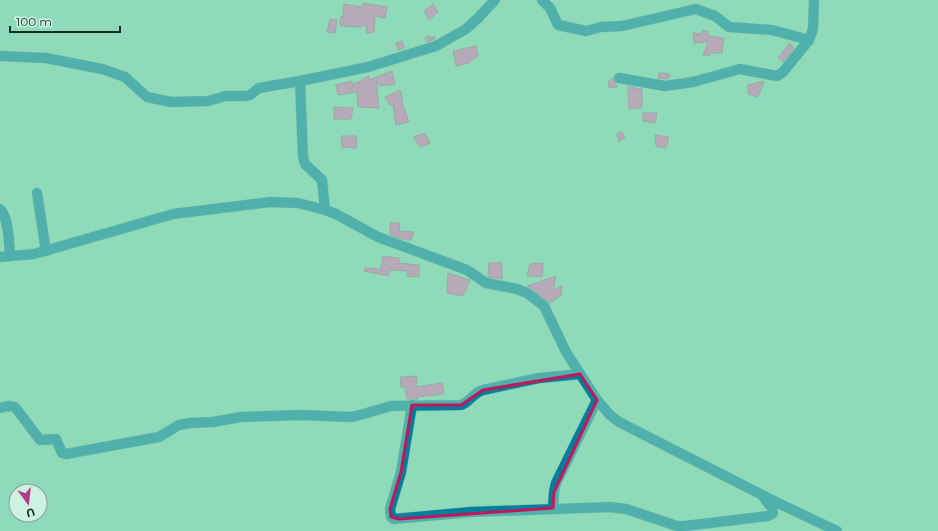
<svg xmlns="http://www.w3.org/2000/svg" width="938" height="531" font-family="Montserrat,sans-serif">
	<style>
		.building { fill: #e66fb8; stroke: #a86c8f }
		.lines { fill: none; stroke-linecap: round; stroke-linejoin: round }
		.minor-casing { stroke: #76b89a; stroke-width: 11 }
		.minor { stroke: #017d9e; stroke-width: 10 }
		.marked { fill: none; stroke: #c2185b; stroke-width: 3; stroke-linejoin: round }
	</style>
	<rect width="100%" height="100%" fill="#8fdab8"/>
	<g class="building">
		<polygon points="363,3 387,7 385,18 375,16 374,32 366,33 367,25 359,27 340,26 341,16 343,17 344,4 362,7"/>
		<polygon points="433,4 438,12 429,20 424,11"/>
		<polygon points="330,19 337,20 335,33 327,32"/>
		<polygon points="702,31 708,31 708,36 724,38 722,53 710,53 710,55 703,55 708,42 694,43 693,33 701,34"/>
		<polygon points="429,36 431,38 434,36 435,39 427,42 425,38"/>
		<polygon points="402,41 404,48 398,50 396,43"/>
		<polygon points="790,43 794,49 783,62 778,58"/>
		<polygon points="476,46 478,56 469,62 469,63 456,66 453,51"/>
		<polygon points="392,71 395,84 379,86 376,80 379,108 358,107 357,92 338,95 336,85 352,81 352,85 369,76 369,80"/>
		<polygon points="659,73 670,74 668,79 665,79 658,78"/>
		<polygon points="613,78 617,87 609,88 608,82"/>
		<polygon points="764,81 758,97 748,94 748,85"/>
		<polygon points="628,86 635,88 642,89 642,101 643,101 641,108 629,109"/>
		<polygon points="398,91 401,91 403,105 409,122 396,125 393,105 390,105 385,97"/>
		<polygon points="334,107 353,108 351,119 334,119"/>
		<polygon points="643,113 657,113 655,123 643,121"/>
		<polygon points="622,132 625,138 619,142 617,134"/>
		<polygon points="425,133 430,143 420,147 413,137"/>
		<polygon points="655,135 669,137 666,148 656,146"/>
		<polygon points="341,136 357,136 356,148 342,147"/>
		<polygon points="390,223 400,223 399,231 414,232 411,240 406,240 390,235"/>
		<polygon points="383,256 399,258 399,263 419,265 419,276 407,277 408,271 389,270 389,276 364,271 365,268 381,269"/>
		<polygon points="489,263 502,263 502,279 488,277"/>
		<polygon points="543,263 542,277 527,276 530,264"/>
		<polygon points="448,273 470,280 463,296 447,293"/>
		<polygon points="556,276 553,290 562,286 561,295 550,303 527,286"/>
		<polygon points="417,376 416,387 442,383 444,394 417,397 418,399 407,399 405,387 401,387 400,377"/>
	</g>
	<g class="lines">
		<g class="minor-casing">
			<g id="minor">
				<polyline points="542,0 550,8 558,25 586,31 601,27 622,26 696,9 715,16 729,27 772,30 809,40 813,29 814,0"/>
				<polyline points="0,56 46,58 102,69 125,77 147,97 171,102 208,101 226,96 246,96 250,95 259,88 300,81 368,67 436,46 466,29 477,19 495,0"/>
				<polyline points="619,78 665,86 693,82 740,69 777,76 783,72 809,40"/>
				<polyline points="300,81 303,157 305,164 322,180 325,210"/>
				<polyline points="37,193 46,251"/>
				<path d="M0,209C9,218 9,244 10,256"/>
				<polyline points="0,257 34,254 173,214 270,202 298,203 325,210 336,214 378,237 467,270 486,283 517,289 527,293 544,306 566,352 597,400 610,415 619,422 776,502 837,531"/>
				<polyline points="412,405 401,472 390,509 391,517 394,519 471,512 610,507 626,509 677,526 685,526 768,516 773,513 772,508 764,498"/>
				<path d="M0,408L8,406L15,407L40,440L56,439L62,453L66,454L159,437L179,425L190,423L213,422L241,417L300,415L351,417L360,415L391,406L461,405C470,402 474,392 483,390L539,378L580,374"/>
				<polyline points="553,508 554,492 556,483 597,400"/>
			</g>
		</g>
		<use href="#minor" class="minor"/>
	</g>
	<path d="M0 0H938V531H0ZM580,374L597,400L554,492L553,508L399,519L391,517L390,509L401,472L412,405H461L483,390Z" fill="#8fdab8" fill-opacity=".55" fill-rule="evenodd"/>
	<path class="marked" d="M580,374L597,400L554,492L553,508L399,519L391,517L390,509L401,472L412,405H461L483,390Z"/>
	<g transform="translate(28 503) rotate(165)"><circle r="19" fill="#cef2e0" stroke="#83a595"/>
	<path d="M0-3L7 15L0 10L-7 15Z" fill="#b63a8b"/>
	<text y="-6" font-size="11" font-weight="bold" text-anchor="middle" fill="#123124">U</text>
	</g>
	<path d="M10 26v6h110v-6" fill="none" stroke="#123124" stroke-width="2"/>
	<text x="16" y="26" font-size="12" fill="#123124" stroke="#cef2e0" stroke-width="3" paint-order="stroke">100 m</text>
</svg>
